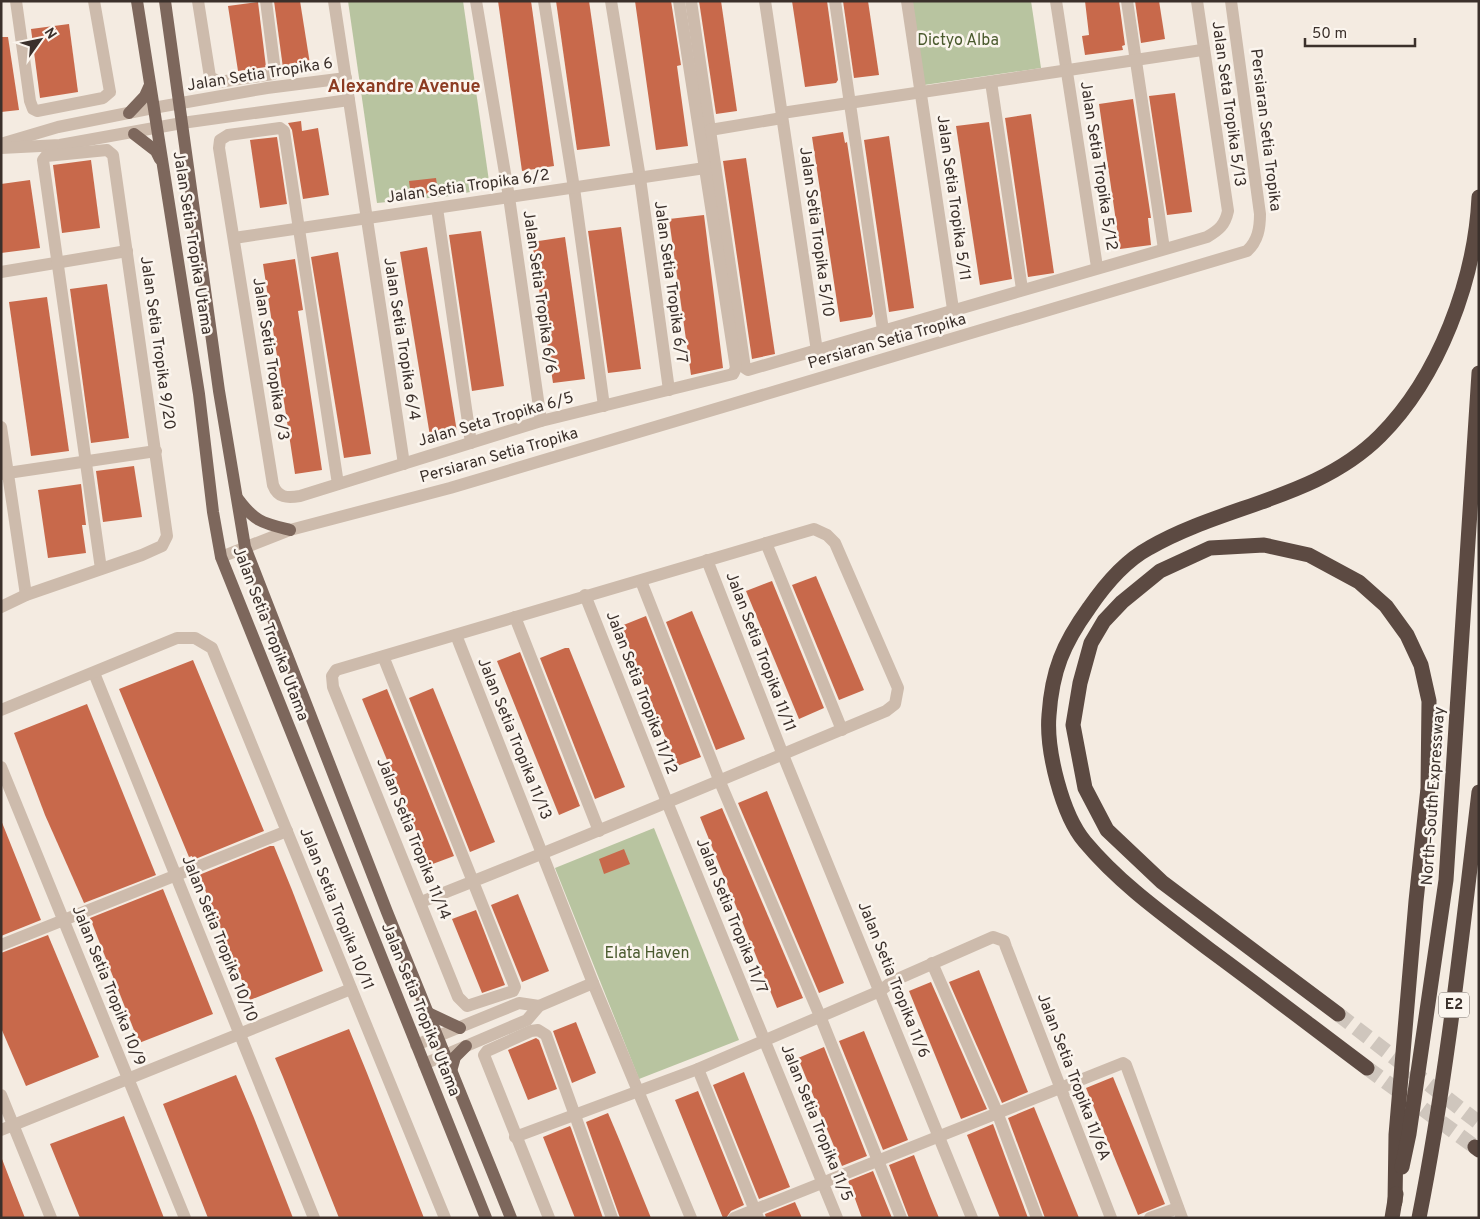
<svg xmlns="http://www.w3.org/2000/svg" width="1480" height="1219" font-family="Overpass,sans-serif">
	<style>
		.green { fill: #b8c4a0 }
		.building { fill: #c8694b }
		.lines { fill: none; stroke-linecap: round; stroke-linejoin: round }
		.highway-tunnel { stroke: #cfc6bd; stroke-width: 15; stroke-dasharray: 15 8; stroke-linecap: butt }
		.minor { stroke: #cdbbac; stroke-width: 12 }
		.major { stroke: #7d675c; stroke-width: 12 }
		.highway { stroke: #5c4a42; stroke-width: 15 }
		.labels { text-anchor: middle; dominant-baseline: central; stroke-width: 5; stroke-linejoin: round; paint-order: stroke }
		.shield { fill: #fbf5ee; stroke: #756b66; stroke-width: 1 }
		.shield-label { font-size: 15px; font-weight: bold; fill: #3b302b }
		.park-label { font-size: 16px; fill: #4a5a2e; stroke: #fbf5ee }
		.street-label { font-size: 16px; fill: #3b302b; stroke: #fbf5ee }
		.neighbourhood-label { font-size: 18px; font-weight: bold; fill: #8c3b22; stroke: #fbf5ee }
	</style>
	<rect width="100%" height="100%" fill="#f4ebe1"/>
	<g class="green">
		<polygon points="348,1 463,1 490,188 450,196 377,203"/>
		<polygon points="912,1 1031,1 1041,68 924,85"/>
		<polygon points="654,828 739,1040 639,1079 555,868"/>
	</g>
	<g class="building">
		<polygon points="274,1 300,1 310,64 283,68"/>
		<polygon points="498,1 531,1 554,166 522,171"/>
		<polygon points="556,1 589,1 610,146 577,150"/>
		<polygon points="635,1 671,1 681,65 677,66 688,146 656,150"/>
		<polygon points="699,1 721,1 737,111 716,114"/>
		<polygon points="792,1 827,1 838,80 836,83 805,87"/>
		<polygon points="843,1 868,1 879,75 854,78"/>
		<polygon points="1085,1 1119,1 1125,45 1122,46 1123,50 1085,55 1082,36 1089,35"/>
		<polygon points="1135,1 1159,1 1165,39 1141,43"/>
		<polygon points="258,2 266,67 238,71 228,6"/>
		<polygon points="69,24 78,92 40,98 31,29"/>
		<polygon points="1,37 8,37 19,110 1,112"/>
		<polygon points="1175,93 1192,212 1167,215 1149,96"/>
		<polygon points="1133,99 1151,218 1148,218 1151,245 1120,249 1099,104"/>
		<polygon points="1031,114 1054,273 1028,277 1005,118"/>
		<polygon points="301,121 302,131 318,128 329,195 303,199 292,130 288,123"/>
		<polygon points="989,122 1012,279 980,285 956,126"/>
		<polygon points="843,132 845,143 847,142 873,314 871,317 840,322 812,137"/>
		<polygon points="889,136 914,308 889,312 864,140"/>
		<polygon points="277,137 287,204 260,208 250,140"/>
		<polygon points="746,158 775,354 752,359 723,161"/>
		<polygon points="91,160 100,228 62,233 53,165"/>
		<polygon points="436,178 438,192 411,196 409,181"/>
		<polygon points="30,180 40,248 1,253 1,184"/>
		<polygon points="704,215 723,368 691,375 669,219"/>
		<polygon points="621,227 641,369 608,373 588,231"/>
		<polygon points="481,231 504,386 472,391 449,235"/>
		<polygon points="565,237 585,379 553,383 532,242"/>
		<polygon points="427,247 457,432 430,436 400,252"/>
		<polygon points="338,252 371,454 344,458 311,257"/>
		<polygon points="295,259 303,310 298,311 322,470 295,474 263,264"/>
		<polygon points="107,284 129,438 91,443 70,289"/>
		<polygon points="47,297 69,451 31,456 9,302"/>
		<polygon points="134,466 142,517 103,522 96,471"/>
		<polygon points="81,484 86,525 82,525 86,553 48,558 38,490"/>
		<polygon points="816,576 864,690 839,700 792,585"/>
		<polygon points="772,581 824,708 799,719 746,591"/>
		<polygon points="692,611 745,739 716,750 666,622"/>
		<polygon points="646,616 701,757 677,766 621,626"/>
		<polygon points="565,648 569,648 625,787 595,799 540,658"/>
		<polygon points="520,652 580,806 559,815 497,661"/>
		<polygon points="193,660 264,831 193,860 192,856 189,857 119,689"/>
		<polygon points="433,688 495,842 470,852 409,698"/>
		<polygon points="387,689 454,856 430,865 362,699"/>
		<polygon points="87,704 156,875 84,903 45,815 14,733"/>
		<polygon points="767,791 844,983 819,993 738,803"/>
		<polygon points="722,808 803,998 777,1008 700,817"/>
		<polygon points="1,820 41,920 1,936"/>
		<polygon points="270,846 274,846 292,890 323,971 250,1000 199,875"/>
		<polygon points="624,849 630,864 604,874 599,859"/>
		<polygon points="163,889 213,1014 139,1043 90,918"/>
		<polygon points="518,894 549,971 522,982 491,905"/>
		<polygon points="476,910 505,985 482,993 452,919"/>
		<polygon points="48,935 99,1057 26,1086 1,1028 1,953"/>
		<polygon points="979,970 1028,1092 1002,1103 949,982"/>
		<polygon points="931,982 987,1109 961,1119 909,991"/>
		<polygon points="576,1022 596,1073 572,1083 553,1031"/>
		<polygon points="349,1029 367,1073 424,1218 339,1218 283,1077 275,1058"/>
		<polygon points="864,1031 908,1140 883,1150 839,1041"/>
		<polygon points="536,1038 539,1040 557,1089 528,1100 508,1050"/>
		<polygon points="824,1047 867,1156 842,1166 798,1058"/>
		<polygon points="744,1072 790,1187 759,1199 713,1085"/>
		<polygon points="236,1075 254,1118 293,1218 208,1218 163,1104"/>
		<polygon points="1113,1077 1165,1204 1138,1215 1086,1088"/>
		<polygon points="698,1091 744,1205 731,1211 726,1218 723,1218 675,1100"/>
		<polygon points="1034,1107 1045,1134 1079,1218 1045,1218 1008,1118"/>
		<polygon points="608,1113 619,1139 651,1218 620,1218 586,1122"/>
		<polygon points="124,1116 164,1218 80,1218 50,1144"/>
		<polygon points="993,1124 1028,1218 1000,1218 967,1135"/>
		<polygon points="570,1126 571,1128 603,1218 575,1218 543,1137"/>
		<polygon points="914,1155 930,1196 939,1218 909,1218 889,1165"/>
		<polygon points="2,1159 12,1185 25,1218 1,1218"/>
		<polygon points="873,1171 892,1218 862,1218 854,1196 848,1181"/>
		<polygon points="795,1202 802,1218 766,1218 765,1214"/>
	</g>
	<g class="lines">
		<g class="highway-tunnel">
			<polyline points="1338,1014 1479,1123"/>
			<polyline points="1367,1068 1475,1147"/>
		</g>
		<g class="minor">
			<polyline points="16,1 30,101 33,109 37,111 103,98 110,92 94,1"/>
			<polyline points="198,1 210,77 219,82 273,74 275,71 266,1"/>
			<polyline points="334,1 404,464"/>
			<polyline points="476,1 509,197 541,421"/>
			<polyline points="544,1 574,188 604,406"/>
			<polyline points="611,1 640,178 669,390"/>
			<path d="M691,1L745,368L748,370L1207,237C1219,230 1225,225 1228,211L1197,1"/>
			<polyline points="765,1 817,351"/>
			<polyline points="835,1 883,330"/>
			<polyline points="907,1 953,309"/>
			<polyline points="1056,1 1097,267"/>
			<polyline points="1127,1 1164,249"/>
			<polyline points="991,82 1022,289"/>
			<polyline points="782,113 1202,50"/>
			<polyline points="710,130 782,118"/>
			<polyline points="4,143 58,127 153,108 267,88 346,78"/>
			<polyline points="1,148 60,145 182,123 349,100"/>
			<polyline points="437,208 471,443"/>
			<polyline points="234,238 705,168"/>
			<polyline points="1,272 127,251"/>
			<polyline points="1,427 26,595"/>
			<polyline points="1,474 156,451"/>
			<path d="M338,484L284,131L280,128L228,135L220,140L219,148L273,485C278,498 287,498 300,496L541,421L733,374L736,368L679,1"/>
			<polyline points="766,543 842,730"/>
			<path d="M221,557L290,530L450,488L1247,251C1258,241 1260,228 1260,214L1231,1"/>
			<polyline points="707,560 783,755 972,1218"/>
			<polyline points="641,581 720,782 820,1016 901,1218"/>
			<polyline points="585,595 667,802 837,1218"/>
			<polyline points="1,607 26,595 142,555 162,546 167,536 113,155 107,150 46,156 43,160 101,569"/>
			<polyline points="515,617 599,831"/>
			<polyline points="456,635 593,983 691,1218"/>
			<path d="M383,656L515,987L513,991L467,1006L458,997L333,687L332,676L336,670L814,529L827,535L835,543L898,688L895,704L886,711C731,776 577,841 421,902"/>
			<polyline points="94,673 314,1218"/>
			<polyline points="1,710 177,638 195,638 212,648 445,1218"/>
			<polyline points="1,767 185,1218"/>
			<polyline points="1,945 287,831"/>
			<polyline points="932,963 997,1112 1037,1218"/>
			<polyline points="416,1045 519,1003 539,1006"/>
			<polyline points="424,1064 527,1020 539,1006 593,983"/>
			<polyline points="698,1069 758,1218"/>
			<polyline points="1,1095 51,1218"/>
			<polyline points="1,1130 351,989"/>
			<polyline points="515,1137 698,1069 880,991 893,981 993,937 1004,941 1006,947 1111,1218"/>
			<polyline points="549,1218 484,1055 487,1051 531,1031 538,1030 546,1035 612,1218"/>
			<polyline points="734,1218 1123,1063 1126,1065 1182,1218"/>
			<polyline points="1150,1218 1178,1208"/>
		</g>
		<g class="major">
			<polyline points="137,1 199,394 213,512 221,557 486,1218"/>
			<polyline points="165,1 219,391 245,547 387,912 511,1218"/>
			<polyline points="129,113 145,96 150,85"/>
			<polyline points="134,134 156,151 160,159"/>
			<path d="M238,499C255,522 263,523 290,530"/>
			<polyline points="428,1013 460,1028"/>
			<polyline points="451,1071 455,1057 466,1046"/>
		</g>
		<g class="highway">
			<polyline points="1338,1014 1162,882 1107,830 1085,788 1073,725 1080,683 1091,643 1104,621 1122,602 1160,571 1210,548 1264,545 1309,555 1359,582 1386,606 1407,635 1421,665 1429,701 1428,788 1416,901 1396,1135 1395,1202"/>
			<path d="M1367,1068C1315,1029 1263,989 1210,950C1167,917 1121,885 1085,842C1062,815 1046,750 1049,715C1052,671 1063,644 1089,608C1104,586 1125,561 1149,548C1223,505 1317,499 1380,436C1439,377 1475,280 1479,197"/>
			<polyline points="1475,1147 1479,1150"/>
			<polyline points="1402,1167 1409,1134 1446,880 1479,373"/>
			<polyline points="1392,1218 1396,1194"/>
			<path d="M1419,1218C1447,1077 1462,934 1479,792"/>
		</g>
	</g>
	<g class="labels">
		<rect class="shield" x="1439" y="992.5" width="30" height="25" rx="4"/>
		<g class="shield-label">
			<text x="1454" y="1005">E2</text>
		</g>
		<g class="park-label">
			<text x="958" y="41">Dictyo Alba</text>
			<text x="647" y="954">Elata Haven</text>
		</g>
		<g class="street-label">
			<text transform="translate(260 75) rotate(-9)">Jalan Setia Tropika 6</text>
			<text transform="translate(1228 104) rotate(82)">Jalan Seta Tropika 5/13</text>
			<text transform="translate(1265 130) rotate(83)">Persiaran Setia Tropika</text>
			<text transform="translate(1098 166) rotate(81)">Jalan Setia Tropika 5/12</text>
			<text transform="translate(468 187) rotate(-8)">Jalan Setia Tropika 6/2</text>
			<text transform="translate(953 198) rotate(82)">Jalan Setia Tropika 5/11</text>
			<text transform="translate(816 232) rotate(82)">Jalan Setia Tropika 5/10</text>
			<text transform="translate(192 243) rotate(81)">Jalan Setia Tropika Utama</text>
			<text transform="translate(670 282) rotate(82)">Jalan Setia Tropika 6/7</text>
			<text transform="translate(539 292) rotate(82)">Jalan Setia Tropika 6/6</text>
			<text transform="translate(401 339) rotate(81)">Jalan Setia Tropika 6/4</text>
			<text transform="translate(887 342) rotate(-16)">Persiaran Setia Tropika</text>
			<text transform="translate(157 343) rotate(82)">Jalan Setia Tropika 9/20</text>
			<text transform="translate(270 359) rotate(81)">Jalan Setia Tropika 6/3</text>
			<text transform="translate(496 420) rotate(-16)">Jalan Seta Tropika 6/5</text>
			<text transform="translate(499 456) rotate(-16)">Persiaran Setia Tropika</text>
			<text transform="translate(270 634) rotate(69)">Jalan Setia Tropika Utama</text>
			<text transform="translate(760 652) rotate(69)">Jalan Setia Tropika 11/11</text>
			<text transform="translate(641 693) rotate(69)">Jalan Setia Tropika 11/12</text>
			<text transform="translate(514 739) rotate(68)">Jalan Setia Tropika 11/13</text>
			<text transform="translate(1434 796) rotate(-86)">North–South Expressway</text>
			<text transform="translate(413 839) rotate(68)">Jalan Setia Tropika 11/14</text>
			<text transform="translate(336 909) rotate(68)">Jalan Setia Tropika 10/11</text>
			<text transform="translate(731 916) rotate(68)">Jalan Setia Tropika 11/7</text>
			<text transform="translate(219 939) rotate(68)">Jalan Setia Tropika 10/10</text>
			<text transform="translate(893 980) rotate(68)">Jalan Setia Tropika 11/6</text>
			<text transform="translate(108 986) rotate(68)">Jalan Setia Tropika 10/9</text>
			<text transform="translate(420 1010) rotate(68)">Jalan Setia Tropika Utama</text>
			<text transform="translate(1073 1077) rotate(69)">Jalan Setia Tropika 11/6A</text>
			<text transform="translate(816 1123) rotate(68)">Jalan Setia Tropika 11/5</text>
		</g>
		<g class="neighbourhood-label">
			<text x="404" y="87">Alexandre Avenue</text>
		</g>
	</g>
	<rect width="1480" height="1219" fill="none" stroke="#3b302b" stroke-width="5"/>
	<g transform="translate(40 40) rotate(57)" stroke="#fbf5ee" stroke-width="4" paint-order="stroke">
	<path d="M0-4L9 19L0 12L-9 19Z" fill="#3b302b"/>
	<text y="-8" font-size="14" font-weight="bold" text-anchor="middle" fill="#3b302b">N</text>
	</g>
	<path d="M1305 38v8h110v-8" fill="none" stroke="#3b302b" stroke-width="2.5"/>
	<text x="1312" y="38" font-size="15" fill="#3b302b" stroke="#fbf5ee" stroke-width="4" paint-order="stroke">50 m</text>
</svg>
